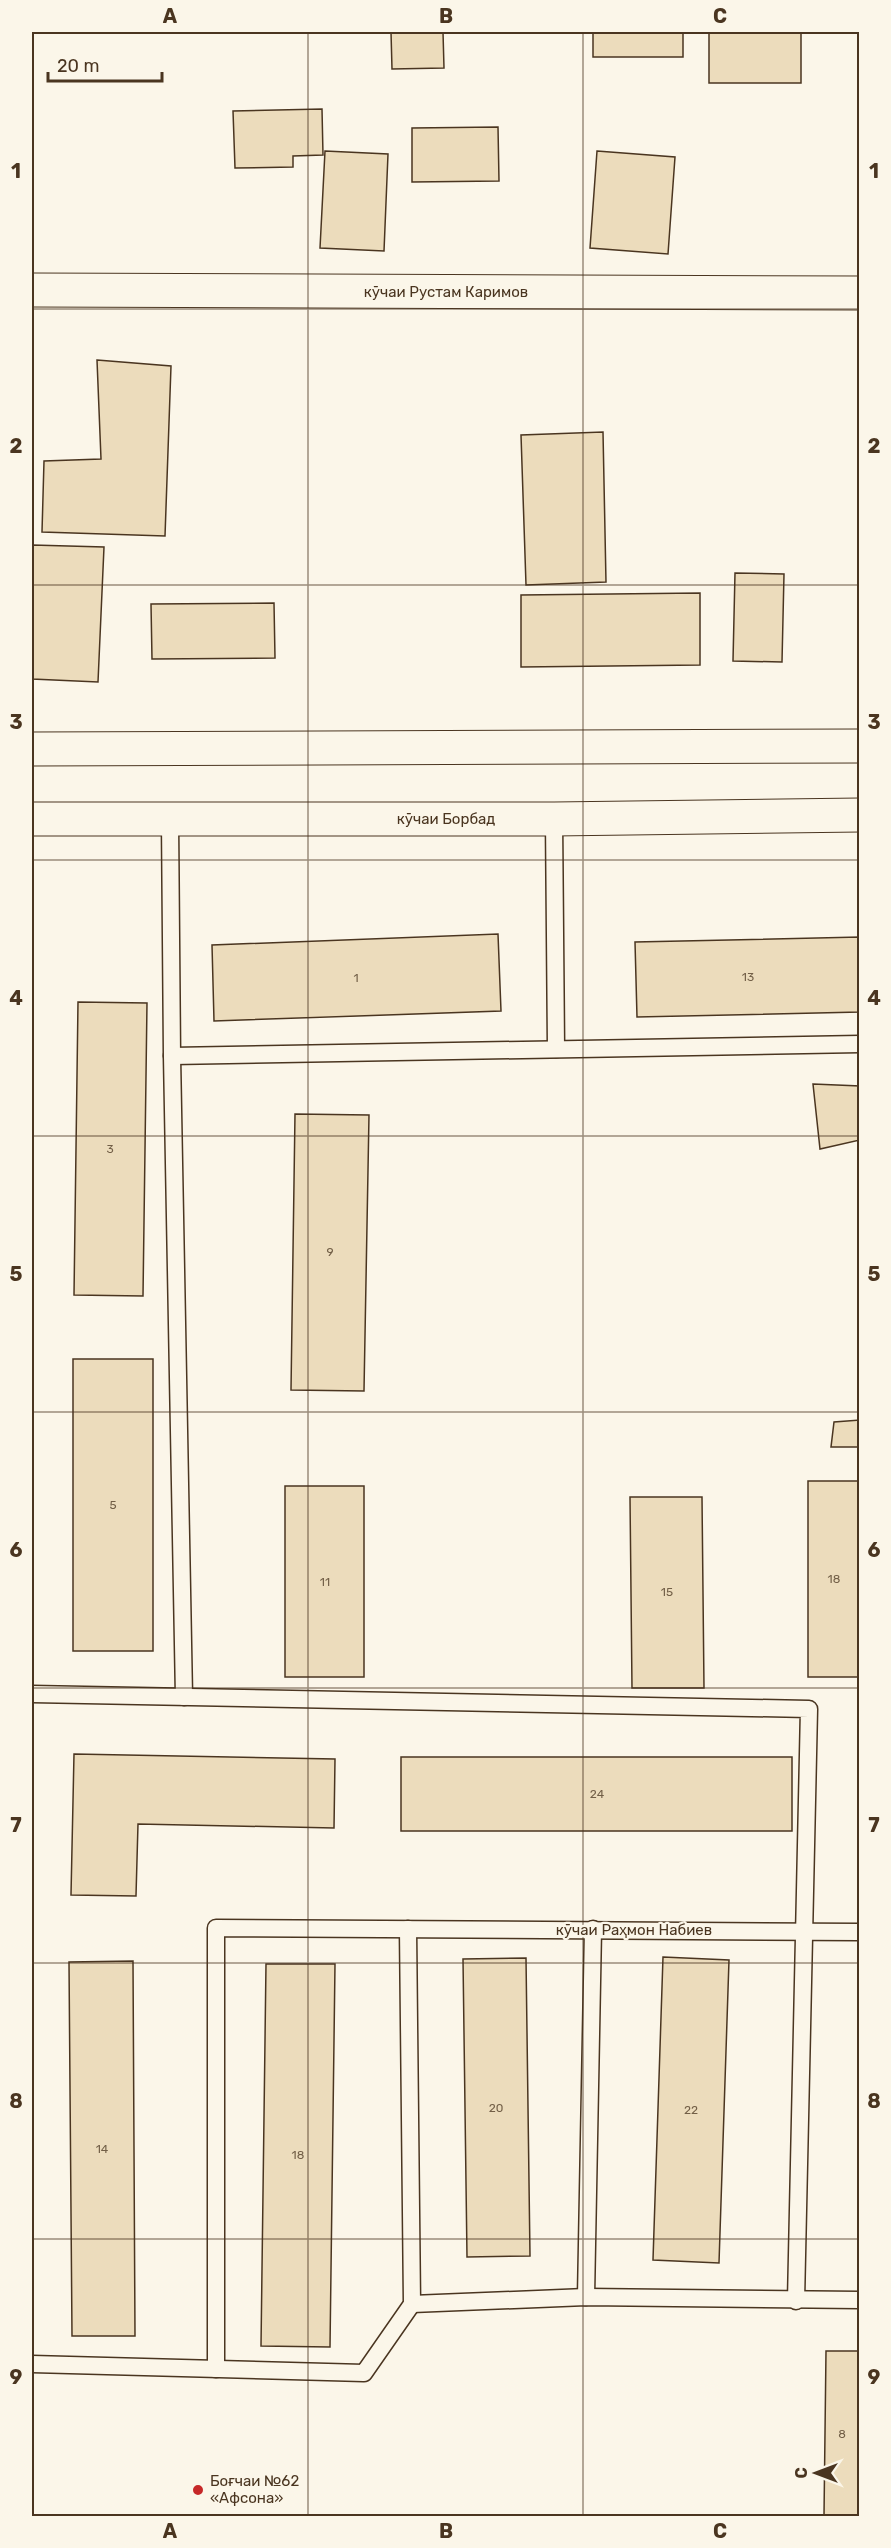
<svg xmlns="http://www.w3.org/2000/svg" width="891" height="2548" font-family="Rubik,sans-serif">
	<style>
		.building { fill: #ecdcbc; stroke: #4a3520; stroke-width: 1.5 }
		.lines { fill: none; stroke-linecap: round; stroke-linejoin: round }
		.lane-casing { stroke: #4a3520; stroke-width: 19 }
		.street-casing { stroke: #4a3520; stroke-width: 35 }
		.secondary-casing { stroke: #4a3520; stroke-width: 35 }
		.lane { stroke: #fbf6e9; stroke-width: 16 }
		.street { stroke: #fbf6e9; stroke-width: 33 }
		.secondary { stroke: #fbf6e9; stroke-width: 33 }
		.grid { fill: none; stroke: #4a3520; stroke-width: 1.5; stroke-opacity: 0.55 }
		.poi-dot { fill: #c62828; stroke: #fbf6e9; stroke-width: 2 }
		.labels { text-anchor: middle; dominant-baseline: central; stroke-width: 4.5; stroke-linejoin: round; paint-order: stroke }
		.number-label { font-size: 12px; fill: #725f47 }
		.street-label { font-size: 15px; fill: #4a3520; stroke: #fbf6e9 }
		.poi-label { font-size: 15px; fill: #4a3520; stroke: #fbf6e9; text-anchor: start }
		.neatline { fill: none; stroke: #4a3520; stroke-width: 2 }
		.grid-label { font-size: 20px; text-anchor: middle; font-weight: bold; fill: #4a3520 }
	</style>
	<rect width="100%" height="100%" fill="#fbf6e9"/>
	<g class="building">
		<polygon points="391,32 443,32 444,68 392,69"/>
		<rect x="593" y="32" width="90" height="25"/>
		<rect x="709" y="32" width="92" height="51"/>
		<polygon points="322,109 323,155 293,156 293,167 235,168 233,111"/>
		<polygon points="498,127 499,181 412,182 412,128"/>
		<polygon points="325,151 388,154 384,251 320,248"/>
		<polygon points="597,151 675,157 668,254 590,248"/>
		<polygon points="97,360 171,366 165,536 42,532 44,461 101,459"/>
		<polygon points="603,432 606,582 526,585 521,435"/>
		<polygon points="32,545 104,547 98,682 32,679"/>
		<polygon points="735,573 784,574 782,662 733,661"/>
		<polygon points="700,593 700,665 521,667 521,595"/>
		<polygon points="274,603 275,658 152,659 151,604"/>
		<polygon points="498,934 501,1011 214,1021 212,945"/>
		<polygon points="860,937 860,1012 637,1017 635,942"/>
		<polygon points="78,1002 147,1003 143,1296 74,1295"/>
		<polygon points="813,1084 860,1086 860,1140 820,1149"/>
		<polygon points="295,1114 369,1115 364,1391 291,1390"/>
		<rect x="73" y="1359" width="80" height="292"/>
		<polygon points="860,1420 860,1447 831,1447 834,1422"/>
		<rect x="808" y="1481" width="52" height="196"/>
		<rect x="285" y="1486" width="79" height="191"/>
		<polygon points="630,1497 702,1497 704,1688 632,1688"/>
		<polygon points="74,1754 335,1759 334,1828 138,1824 136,1896 71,1895"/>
		<rect x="401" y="1757" width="391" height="74"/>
		<rect x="859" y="1763" width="1" height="72"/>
		<polygon points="663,1957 729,1960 719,2263 653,2260"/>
		<polygon points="526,1958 530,2256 467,2257 463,1959"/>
		<polygon points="133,1961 135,2336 72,2336 69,1962"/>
		<polygon points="266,1964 335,1964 330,2347 261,2346"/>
		<polygon points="826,2351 860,2351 860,2516 824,2516"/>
	</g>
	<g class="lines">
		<g class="lane-casing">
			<g id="lane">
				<polyline points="554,819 556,1049"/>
				<polyline points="170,820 172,1056 184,1697"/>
				<polyline points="172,1056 860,1044"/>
				<polyline points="32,1694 809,1709 796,2301"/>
				<polyline points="586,2297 593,1929"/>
				<polyline points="412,2304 586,2297 860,2300"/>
				<polyline points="32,2364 364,2373 412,2304 408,1929"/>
				<polyline points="216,2369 216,1928 860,1932"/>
			</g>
		</g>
		<g class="street-casing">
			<polyline id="street" points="32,290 860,293"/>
		</g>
		<g class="secondary-casing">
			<g id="secondary">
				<polyline points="32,749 860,746"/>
				<polyline points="32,819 554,819 860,815"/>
			</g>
		</g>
		<use href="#lane" class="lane"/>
		<use href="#street" class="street"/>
		<use href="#secondary" class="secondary"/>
	</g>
	<path class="grid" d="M308,32V2516M583,32V2516M32,309H860M32,585H860M32,860H860M32,1136H860M32,1412H860M32,1688H860M32,1963H860M32,2239H860"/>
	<circle class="poi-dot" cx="198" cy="2490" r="6"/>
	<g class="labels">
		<g class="number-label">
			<text x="748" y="977">13</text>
			<text x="356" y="978">1</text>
			<text x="110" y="1149">3</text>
			<text x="330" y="1252">9</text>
			<text x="113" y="1505">5</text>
			<text x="834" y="1579">18</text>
			<text x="325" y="1582">11</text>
			<text x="667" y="1592">15</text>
			<text x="597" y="1794">24</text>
			<text x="496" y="2108">20</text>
			<text x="691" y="2110">22</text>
			<text x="102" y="2149">14</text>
			<text x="298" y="2155">18</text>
			<text x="842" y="2434">8</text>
		</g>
		<g class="street-label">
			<text x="446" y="292">кӯчаи Рустам Каримов</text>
			<text x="446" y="819">кӯчаи Борбад</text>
			<text x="634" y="1930">кӯчаи Раҳмон Набиев</text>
		</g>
		<g class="poi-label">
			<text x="210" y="2481">Боғчаи №62<tspan x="210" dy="17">«Афсона»</tspan></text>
		</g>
	</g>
	<rect width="891" height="2548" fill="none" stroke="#fbf6e9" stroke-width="66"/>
	<g transform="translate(816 2473) rotate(270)" stroke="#fbf6e9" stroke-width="4.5" paint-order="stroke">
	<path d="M0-4.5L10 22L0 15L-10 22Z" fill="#4a3520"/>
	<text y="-9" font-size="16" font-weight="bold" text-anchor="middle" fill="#4a3520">С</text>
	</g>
	<path d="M48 72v9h114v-9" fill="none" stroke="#4a3520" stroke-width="3"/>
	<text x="57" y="72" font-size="18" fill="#4a3520" stroke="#fbf6e9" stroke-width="4.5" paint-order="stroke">20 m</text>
	<rect x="33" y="33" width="825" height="2482" class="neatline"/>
	<g class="grid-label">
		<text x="170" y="23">A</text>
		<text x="446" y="23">B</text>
		<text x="720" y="23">C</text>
		<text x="16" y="178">1</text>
		<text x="874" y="178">1</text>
		<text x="16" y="453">2</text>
		<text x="874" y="453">2</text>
		<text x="16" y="729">3</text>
		<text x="874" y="729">3</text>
		<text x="16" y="1005">4</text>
		<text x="874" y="1005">4</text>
		<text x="16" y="1281">5</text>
		<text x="874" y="1281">5</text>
		<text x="16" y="1557">6</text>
		<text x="874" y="1557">6</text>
		<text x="16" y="1832">7</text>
		<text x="874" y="1832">7</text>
		<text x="16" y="2108">8</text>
		<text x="874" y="2108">8</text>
		<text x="16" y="2384">9</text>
		<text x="874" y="2384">9</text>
		<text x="170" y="2538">A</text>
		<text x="446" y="2538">B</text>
		<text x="720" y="2538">C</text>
	</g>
</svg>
